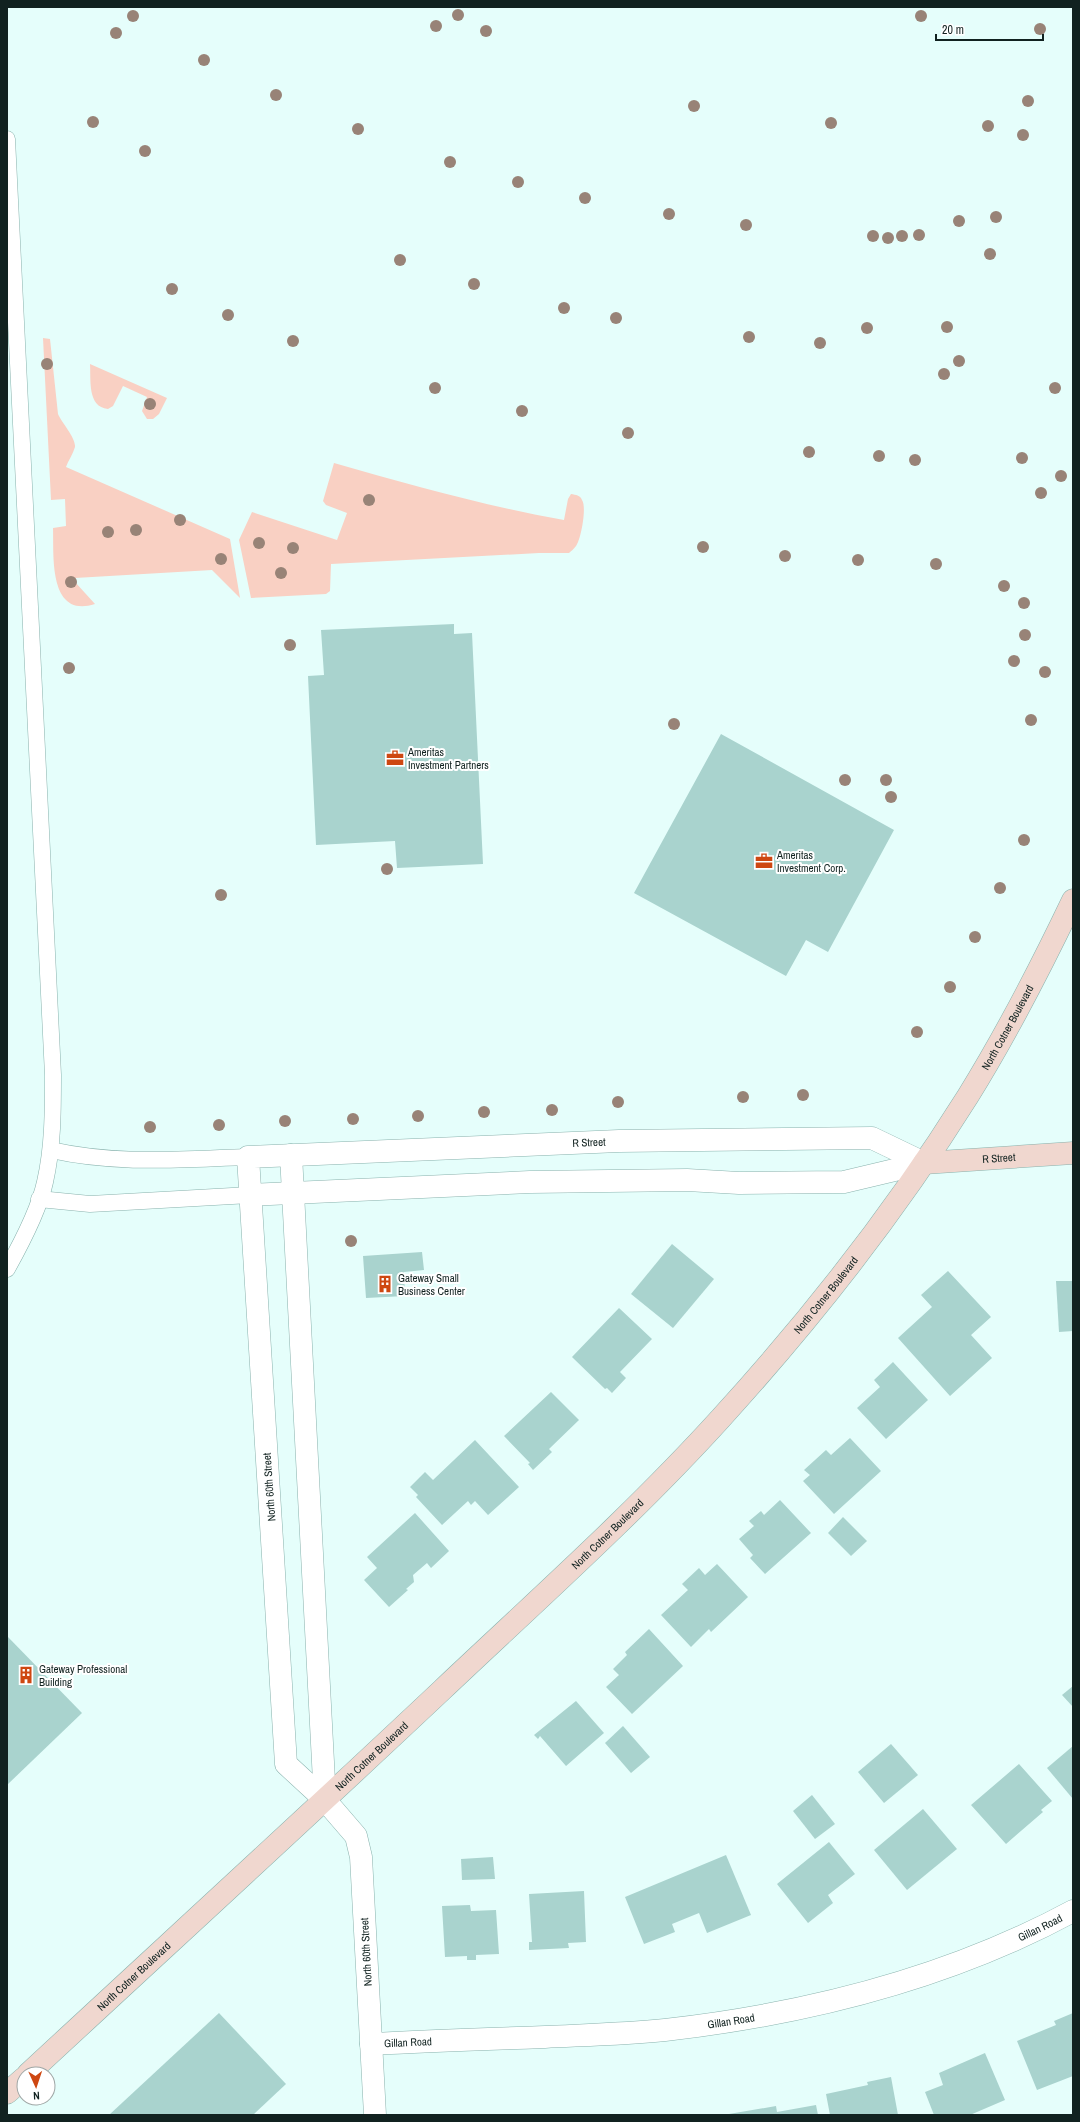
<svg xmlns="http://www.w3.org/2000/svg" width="1080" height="2122" font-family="'Archivo Narrow',sans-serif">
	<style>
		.green { fill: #f9d0c3 }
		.building { fill: #a9d3ce }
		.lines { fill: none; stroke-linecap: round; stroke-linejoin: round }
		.service-casing { stroke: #89b2ad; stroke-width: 17 }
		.minor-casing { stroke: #89b2ad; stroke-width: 23 }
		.secondary-casing { stroke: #89b2ad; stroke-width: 23 }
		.service { stroke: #fff; stroke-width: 16 }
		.minor { stroke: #fff; stroke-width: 22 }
		.secondary { stroke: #f0d7cf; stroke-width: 22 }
		.tree { fill: #988377 }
		.labels { text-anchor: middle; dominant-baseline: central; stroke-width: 4; stroke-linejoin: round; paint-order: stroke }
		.poi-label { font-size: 11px; fill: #112220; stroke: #fff; text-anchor: start }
		.street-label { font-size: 11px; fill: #112220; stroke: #fff }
	</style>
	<rect width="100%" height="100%" fill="#e5fefb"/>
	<g class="green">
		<path d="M43,338L50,339L58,414C62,423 76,438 75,447C73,454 68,461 66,467L230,539L240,598L212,570L75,578V582L95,604C48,619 54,555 53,528L66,526L65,499L51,500Z"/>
		<path d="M90,364L167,398L159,414L153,419H147L142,411L147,397L123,386L113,406L108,409C87,407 91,379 90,364Z"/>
		<path d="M334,463C410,485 486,506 564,520L568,499L571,494C576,495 580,495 582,500C587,507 581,539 576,546C574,549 571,551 569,553H539L331,564L330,591L326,594L251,598L239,540L252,512L337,540L347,513L326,505L323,501Z"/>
	</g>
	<g class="building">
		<polygon points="454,624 454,634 472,633 483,864 397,868 395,841 316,845 308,676 324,675 321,630"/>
		<polygon points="721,734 894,830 828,952 806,940 786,976 634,893"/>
		<polygon points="672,1244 714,1279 673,1328 631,1294"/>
		<polygon points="422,1252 424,1270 404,1272 405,1296 366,1298 363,1256"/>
		<polygon points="948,1271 991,1317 971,1335 992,1358 950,1396 898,1338 932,1307 921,1295"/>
		<polygon points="1056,1281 1073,1281 1073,1331 1059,1332"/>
		<polygon points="619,1308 652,1339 620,1372 626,1378 612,1393 607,1388 605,1389 572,1357"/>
		<polygon points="893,1362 928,1400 886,1439 857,1408 880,1387 874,1380"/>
		<polygon points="551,1392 579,1420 549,1449 552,1452 533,1470 528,1464 530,1463 504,1436"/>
		<polygon points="850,1438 881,1471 834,1514 803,1481 810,1475 804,1470 826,1450 831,1455"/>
		<polygon points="475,1440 519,1487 488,1515 475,1501 471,1505 468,1501 442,1525 416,1497 418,1495 410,1487 425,1472 433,1480"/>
		<polygon points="780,1500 811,1533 765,1574 750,1558 753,1555 739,1539 754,1526 749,1521 761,1511 764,1515"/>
		<polygon points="415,1513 449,1551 431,1568 427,1563 413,1575 414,1582 406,1589 408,1590 389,1607 364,1580 377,1568 367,1557"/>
		<polygon points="843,1517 867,1541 851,1556 828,1533"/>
		<polygon points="717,1564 748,1597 711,1632 709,1629 691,1647 661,1615 688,1590 682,1584 699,1568 705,1575"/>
		<polygon points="649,1629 683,1666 632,1714 606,1687 619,1675 613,1669 627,1655 625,1652"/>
		<polygon points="7,1636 82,1713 7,1785"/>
		<polygon points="1073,1686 1073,1707 1062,1695"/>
		<polygon points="576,1701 604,1733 566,1766 540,1736 538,1739 534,1735"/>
		<polygon points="623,1726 650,1757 631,1773 605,1743"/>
		<polygon points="891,1744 918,1775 884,1803 858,1772"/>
		<polygon points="1073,1746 1073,1799 1047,1768"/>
		<polygon points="1019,1764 1052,1801 1041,1810 1043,1812 1006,1844 971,1805"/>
		<polygon points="812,1795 835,1824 815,1839 793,1811"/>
		<polygon points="923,1809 957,1849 907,1890 874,1850"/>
		<polygon points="829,1842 855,1874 828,1895 833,1903 808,1923 777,1884"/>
		<polygon points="726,1855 751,1915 707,1933 699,1913 672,1924 675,1932 644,1944 625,1897"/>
		<polygon points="493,1857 495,1879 462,1880 461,1859"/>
		<polygon points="584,1891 586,1942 568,1943 569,1948 529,1950 529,1942 532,1942 529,1894"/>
		<polygon points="470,1905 471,1911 496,1910 499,1954 476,1955 476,1960 467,1960 467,1956 445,1957 442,1906"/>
		<polygon points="219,2013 286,2084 253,2115 109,2115"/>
		<polygon points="1073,2013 1073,2076 1037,2090 1017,2041 1056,2025 1054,2021"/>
		<polygon points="985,2053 1005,2100 970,2115 934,2115 925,2092 943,2085 939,2073"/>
		<polygon points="891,2077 898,2115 830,2115 826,2094 868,2085 867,2082"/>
		<polygon points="816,2105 818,2115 729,2114 776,2106 777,2112"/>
	</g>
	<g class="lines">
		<g class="service-casing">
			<g id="service">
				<path d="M7,139L53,1075C53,1111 53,1147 45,1182C39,1210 21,1244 7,1269"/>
				<path d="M51,1150C117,1165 181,1159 248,1157"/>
				<polyline points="39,1199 90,1204 250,1195"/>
			</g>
		</g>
		<g class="minor-casing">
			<g id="minor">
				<polyline points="291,1155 325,1800"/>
				<polyline points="250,1195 530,1182 687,1180 739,1183 844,1182 924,1163"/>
				<path id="s1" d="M371,2044C429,2041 487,2039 545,2037C585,2035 625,2034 665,2030C806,2014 947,1979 1073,1911"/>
				<path id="s2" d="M375,2115L361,1857L356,1836L325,1800L286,1764L248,1157L619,1141L872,1138L924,1163"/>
			</g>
		</g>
		<g class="secondary-casing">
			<g id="secondary">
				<path id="s3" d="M924,1163L1073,1153"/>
				<path id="s4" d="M28,2074C166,1946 305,1819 442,1690C536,1601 634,1514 721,1418C812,1318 896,1211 968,1096C1007,1033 1041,967 1073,900"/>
				<polyline points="7,2093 24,2078"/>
			</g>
		</g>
		<use href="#service" class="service"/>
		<use href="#minor" class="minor"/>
		<use href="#secondary" class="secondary"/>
	</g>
	<g class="tree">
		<circle cx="458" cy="15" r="6"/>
		<circle cx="133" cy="16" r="6"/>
		<circle cx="921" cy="16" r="6"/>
		<circle cx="436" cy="26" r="6"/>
		<circle cx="1040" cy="29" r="6"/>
		<circle cx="486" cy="31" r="6"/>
		<circle cx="116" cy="33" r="6"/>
		<circle cx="204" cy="60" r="6"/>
		<circle cx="276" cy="95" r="6"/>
		<circle cx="1028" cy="101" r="6"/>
		<circle cx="694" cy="106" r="6"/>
		<circle cx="93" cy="122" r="6"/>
		<circle cx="831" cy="123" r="6"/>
		<circle cx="988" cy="126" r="6"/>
		<circle cx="358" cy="129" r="6"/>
		<circle cx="1023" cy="135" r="6"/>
		<circle cx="145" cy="151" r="6"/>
		<circle cx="450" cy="162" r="6"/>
		<circle cx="518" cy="182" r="6"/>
		<circle cx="585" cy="198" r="6"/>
		<circle cx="669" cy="214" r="6"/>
		<circle cx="996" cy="217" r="6"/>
		<circle cx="959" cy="221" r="6"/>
		<circle cx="746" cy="225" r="6"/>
		<circle cx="919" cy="235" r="6"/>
		<circle cx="873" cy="236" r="6"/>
		<circle cx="902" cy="236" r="6"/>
		<circle cx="888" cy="238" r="6"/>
		<circle cx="990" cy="254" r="6"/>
		<circle cx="400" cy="260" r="6"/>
		<circle cx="474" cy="284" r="6"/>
		<circle cx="172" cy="289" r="6"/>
		<circle cx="564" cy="308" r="6"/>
		<circle cx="228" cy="315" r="6"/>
		<circle cx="616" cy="318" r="6"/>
		<circle cx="947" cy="327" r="6"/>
		<circle cx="867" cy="328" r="6"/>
		<circle cx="749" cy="337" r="6"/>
		<circle cx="293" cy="341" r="6"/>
		<circle cx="820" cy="343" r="6"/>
		<circle cx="959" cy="361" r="6"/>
		<circle cx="47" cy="364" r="6"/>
		<circle cx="944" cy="374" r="6"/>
		<circle cx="435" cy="388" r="6"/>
		<circle cx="1055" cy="388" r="6"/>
		<circle cx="150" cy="404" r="6"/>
		<circle cx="522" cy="411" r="6"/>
		<circle cx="628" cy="433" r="6"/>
		<circle cx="809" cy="452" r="6"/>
		<circle cx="879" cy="456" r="6"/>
		<circle cx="1022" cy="458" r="6"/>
		<circle cx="915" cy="460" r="6"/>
		<circle cx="1061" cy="476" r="6"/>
		<circle cx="1041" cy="493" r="6"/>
		<circle cx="369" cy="500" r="6"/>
		<circle cx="180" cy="520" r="6"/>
		<circle cx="136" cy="530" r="6"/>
		<circle cx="108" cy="532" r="6"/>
		<circle cx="259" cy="543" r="6"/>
		<circle cx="703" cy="547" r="6"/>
		<circle cx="293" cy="548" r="6"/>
		<circle cx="785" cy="556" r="6"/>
		<circle cx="221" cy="559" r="6"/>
		<circle cx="858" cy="560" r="6"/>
		<circle cx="936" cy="564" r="6"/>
		<circle cx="281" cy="573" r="6"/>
		<circle cx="71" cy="582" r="6"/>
		<circle cx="1004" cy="586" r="6"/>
		<circle cx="1024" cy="603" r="6"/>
		<circle cx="1025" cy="635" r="6"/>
		<circle cx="290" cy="645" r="6"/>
		<circle cx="1014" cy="661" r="6"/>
		<circle cx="69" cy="668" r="6"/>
		<circle cx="1045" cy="672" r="6"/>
		<circle cx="1031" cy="720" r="6"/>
		<circle cx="674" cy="724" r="6"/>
		<circle cx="845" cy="780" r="6"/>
		<circle cx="886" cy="780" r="6"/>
		<circle cx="891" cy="797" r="6"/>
		<circle cx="1024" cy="840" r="6"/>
		<circle cx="387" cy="869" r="6"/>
		<circle cx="1000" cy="888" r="6"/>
		<circle cx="221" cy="895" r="6"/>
		<circle cx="975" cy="937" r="6"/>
		<circle cx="950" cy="987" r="6"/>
		<circle cx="917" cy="1032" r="6"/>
		<circle cx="803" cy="1095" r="6"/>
		<circle cx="743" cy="1097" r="6"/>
		<circle cx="618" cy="1102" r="6"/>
		<circle cx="552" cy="1110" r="6"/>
		<circle cx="484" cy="1112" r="6"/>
		<circle cx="418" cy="1116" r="6"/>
		<circle cx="353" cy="1119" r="6"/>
		<circle cx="285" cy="1121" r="6"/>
		<circle cx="219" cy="1125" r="6"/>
		<circle cx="150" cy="1127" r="6"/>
		<circle cx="351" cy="1241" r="6"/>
	</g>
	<defs>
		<g id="office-bare" transform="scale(1.38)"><path d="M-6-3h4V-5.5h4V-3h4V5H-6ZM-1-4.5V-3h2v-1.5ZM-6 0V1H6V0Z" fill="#ce4711" stroke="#fff" stroke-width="2.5" paint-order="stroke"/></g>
		<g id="building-bare" transform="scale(1.38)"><path d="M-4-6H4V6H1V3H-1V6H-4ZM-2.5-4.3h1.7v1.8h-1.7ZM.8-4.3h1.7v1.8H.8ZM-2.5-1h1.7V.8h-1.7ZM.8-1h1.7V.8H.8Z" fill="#ce4711" stroke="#fff" stroke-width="2.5" paint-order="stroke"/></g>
	</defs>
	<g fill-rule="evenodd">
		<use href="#office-bare" x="395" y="758"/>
		<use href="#office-bare" x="764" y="861"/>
		<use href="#building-bare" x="385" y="1284"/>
		<use href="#building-bare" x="26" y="1675"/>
	</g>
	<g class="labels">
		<g class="poi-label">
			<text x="408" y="752">Ameritas<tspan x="408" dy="13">Investment Partners</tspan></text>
			<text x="777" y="855">Ameritas<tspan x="777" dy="13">Investment Corp.</tspan></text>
			<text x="398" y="1278">Gateway Small<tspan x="398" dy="13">Business Center</tspan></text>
			<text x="39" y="1669">Gateway Professional<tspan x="39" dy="13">Building</tspan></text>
		</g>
		<g class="street-label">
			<text stroke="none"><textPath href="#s4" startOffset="1440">North Cotner Boulevard</textPath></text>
			<text stroke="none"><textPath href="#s2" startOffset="1330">R Street</textPath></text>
			<text stroke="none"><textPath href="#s3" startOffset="75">R Street</textPath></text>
			<text stroke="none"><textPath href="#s4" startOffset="1116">North Cotner Boulevard</textPath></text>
			<text transform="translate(269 1487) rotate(-94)">North 60th Street</text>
			<text stroke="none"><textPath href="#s4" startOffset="792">North Cotner Boulevard</textPath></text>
			<text stroke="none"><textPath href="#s4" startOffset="468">North Cotner Boulevard</textPath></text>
			<text stroke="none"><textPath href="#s1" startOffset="685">Gillan Road</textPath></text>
			<text transform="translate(366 1952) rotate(-93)">North 60th Street</text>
			<text stroke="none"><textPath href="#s4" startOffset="144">North Cotner Boulevard</textPath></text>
			<text stroke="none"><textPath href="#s1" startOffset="361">Gillan Road</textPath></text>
			<text stroke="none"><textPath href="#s1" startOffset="37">Gillan Road</textPath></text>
		</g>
	</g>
	<rect width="1080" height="2122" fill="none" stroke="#112220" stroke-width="16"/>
	<g transform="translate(36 2086) rotate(177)"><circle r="19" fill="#ffffff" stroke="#a0a7a6"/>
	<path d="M0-3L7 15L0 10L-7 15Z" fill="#ce4711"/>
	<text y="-6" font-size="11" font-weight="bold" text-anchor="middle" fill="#112220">N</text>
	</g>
	<path d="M936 34v6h107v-6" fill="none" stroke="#112220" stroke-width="2"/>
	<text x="942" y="34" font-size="12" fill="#112220" stroke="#ffffff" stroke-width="3" paint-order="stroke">20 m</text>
</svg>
